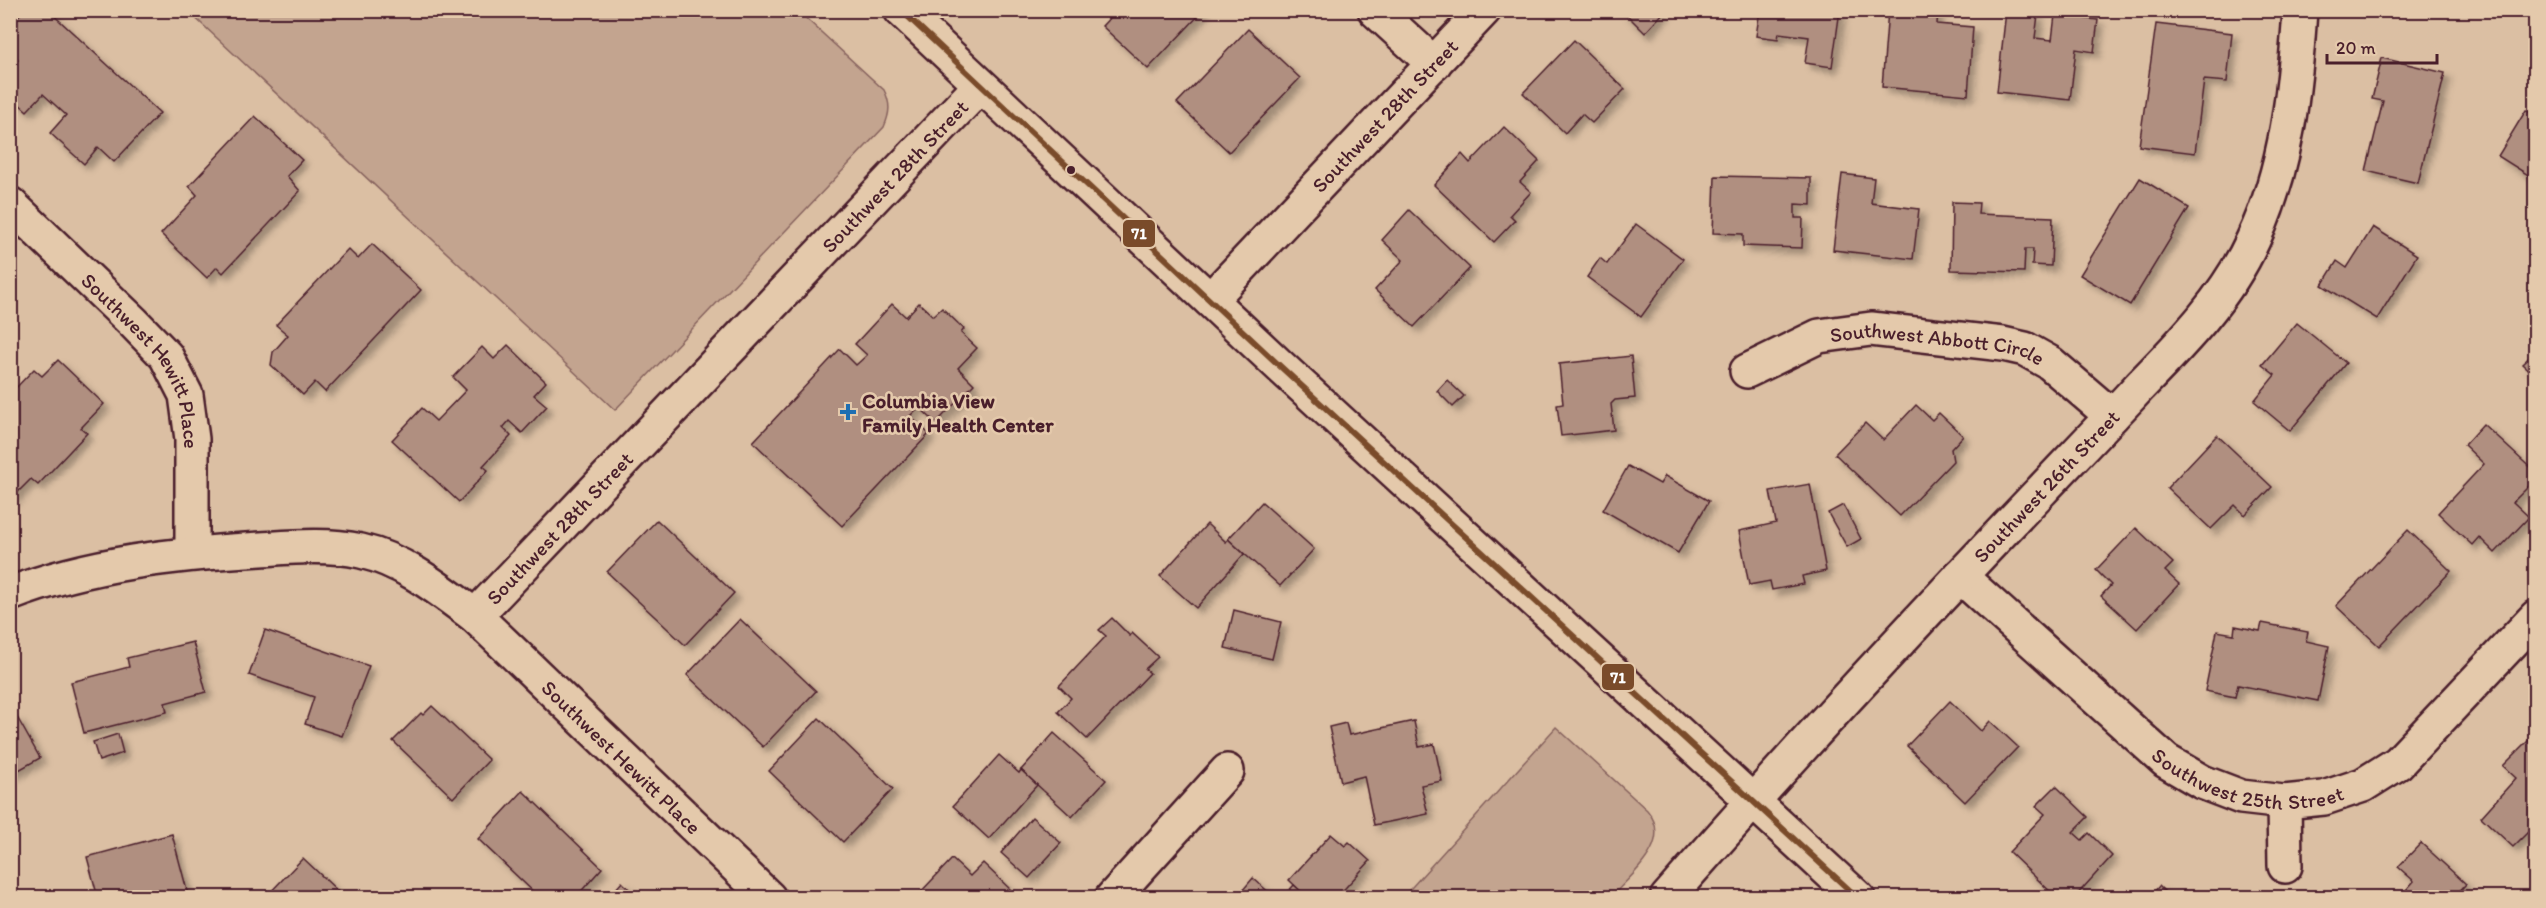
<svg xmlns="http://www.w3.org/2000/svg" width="2546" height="908" font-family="Itim,sans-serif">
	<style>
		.green { fill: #c3a48f; stroke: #86625d; stroke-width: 1.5 }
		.building { fill: #b08f80; stroke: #4a1f2b; stroke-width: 1.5; filter: url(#shadow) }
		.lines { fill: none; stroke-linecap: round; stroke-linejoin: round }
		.minor-casing { stroke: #4a1f2b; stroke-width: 38 }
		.major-casing { stroke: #4a1f2b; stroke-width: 38 }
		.minor { stroke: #e4c9ab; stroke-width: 33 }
		.major { stroke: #e4c9ab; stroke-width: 33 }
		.bus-1-casing { stroke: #e4c9ab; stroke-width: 10 }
		.bus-1 { stroke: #7a4b2a; stroke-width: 6 }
		.bus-dot { fill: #4a1f2b; stroke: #e4c9ab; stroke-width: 2 }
		.poi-dot { fill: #1f6fb2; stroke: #e4c9ab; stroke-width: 2 }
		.labels { text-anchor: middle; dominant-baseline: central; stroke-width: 5; stroke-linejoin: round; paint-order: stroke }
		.street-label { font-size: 21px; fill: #4a1f2b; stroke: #e4c9ab }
		.poi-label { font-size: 21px; font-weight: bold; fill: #4a1f2b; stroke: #e4c9ab; text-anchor: start }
		.line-badge { stroke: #e4c9ab; stroke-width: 2 }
		.badge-label { font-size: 16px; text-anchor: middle; font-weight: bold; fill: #fff }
	</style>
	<defs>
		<filter id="shadow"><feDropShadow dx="5.5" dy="5.5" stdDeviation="3" flood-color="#0004"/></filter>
	</defs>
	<rect width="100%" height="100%" fill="#dbbfa3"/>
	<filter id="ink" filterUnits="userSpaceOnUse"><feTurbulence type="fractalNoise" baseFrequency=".0167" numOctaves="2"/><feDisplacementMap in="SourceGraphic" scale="12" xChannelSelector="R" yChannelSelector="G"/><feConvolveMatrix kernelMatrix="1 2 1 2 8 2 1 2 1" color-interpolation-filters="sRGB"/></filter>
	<g filter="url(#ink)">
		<g class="green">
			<path d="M188,11H798L884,90C891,104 890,113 884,127L615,410Z"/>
			<path d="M1556,727L1647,810C1674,842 1633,873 1612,896L1403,897Z"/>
		</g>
		<g class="building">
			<polygon points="24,10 48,10 160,113 114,162 98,147 84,164 50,133 66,115 43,94 27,111 10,96 10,68 18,60 10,54 10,25"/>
			<polygon points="1117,10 1204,10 1148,69 1102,26"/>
			<polygon points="1622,10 1666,10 1645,33"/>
			<polygon points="1760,10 1840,10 1832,67 1805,63 1809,37 1779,33 1778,39 1756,36"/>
			<polygon points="1888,10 1938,10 1937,24 1973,27 1968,95 1882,87"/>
			<polygon points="2006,11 2038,15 2035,38 2052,40 2055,15 2098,20 2094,52 2076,49 2070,100 1997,92"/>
			<polygon points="2156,24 2232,33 2227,82 2204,80 2195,153 2139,146"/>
			<polygon points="1248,29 1300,78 1229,152 1177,103"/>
			<polygon points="1574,40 1625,89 1592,123 1582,114 1565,133 1523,93"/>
			<polygon points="2382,58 2445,73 2418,183 2366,171 2383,101 2372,99"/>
			<polygon points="2526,110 2536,116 2536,180 2498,156"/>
			<polygon points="255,116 302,160 287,176 300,191 223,273 217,267 207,278 161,234 197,195 189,186"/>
			<polygon points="1504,127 1539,161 1520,182 1531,192 1510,215 1515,220 1494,242 1434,185 1462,154 1470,163"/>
			<polygon points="1842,174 1874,178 1871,203 1919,209 1913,259 1833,250"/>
			<polygon points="1715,176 1811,178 1811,205 1795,204 1795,218 1803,218 1802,248 1743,246 1743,234 1713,233"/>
			<polygon points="2140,178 2189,208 2130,305 2080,275"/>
			<polygon points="1952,202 1979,203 1978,214 2053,217 2051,266 2032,265 2033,249 2025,249 2024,272 1951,270"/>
			<polygon points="1409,210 1470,268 1414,327 1375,290 1403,260 1382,240"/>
			<polygon points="1636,224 1683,259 1641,317 1587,277 1600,258 1607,264"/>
			<polygon points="2373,227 2417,255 2377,319 2322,285 2337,261 2347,268"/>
			<polygon points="372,244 421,290 325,392 315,382 303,395 271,365 273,352 288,335 276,325 348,249 358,259"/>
			<polygon points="919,303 933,316 942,308 964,329 961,333 977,348 958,368 974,384 936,423 919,407 910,416 929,434 842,526 753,442 840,349 856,365 867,355 855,344 892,304 906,317"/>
			<polygon points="2297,323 2346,363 2290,431 2254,401 2275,375 2262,365"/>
			<polygon points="508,345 546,382 534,395 547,406 522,433 509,421 503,428 511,436 483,466 488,470 459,502 392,440 422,408 436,421 466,390 453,377 482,347 494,359"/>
			<polygon points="2536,351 2536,377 2522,364"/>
			<polygon points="1631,356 1635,398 1615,400 1611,404 1614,430 1561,436 1557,405 1563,404 1559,364"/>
			<polygon points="58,360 104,404 81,428 87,433 38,485 31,479 10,500 10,394 34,369 42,376"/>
			<polygon points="1447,380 1464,396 1453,407 1437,391"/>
			<polygon points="1916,405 1932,420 1939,413 1963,436 1951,449 1953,461 1900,516 1835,454 1865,423 1883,440"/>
			<polygon points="2483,424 2536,473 2536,479 2513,502 2529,517 2495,553 2479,537 2472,545 2438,513 2484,464 2464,445"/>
			<polygon points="2217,435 2272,487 2245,515 2235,505 2211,529 2167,488"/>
			<polygon points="1628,466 1660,484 1665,476 1709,501 1678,553 1603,510"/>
			<polygon points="1810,484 1826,571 1802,576 1804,584 1772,590 1770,581 1749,585 1739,531 1776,523 1770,491"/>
			<polygon points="1262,502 1314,549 1280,586 1228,539"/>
			<polygon points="1843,505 1861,539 1847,547 1828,513"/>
			<polygon points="657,520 734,593 685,645 607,572"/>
			<polygon points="1207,524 1226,542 1228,539 1244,554 1196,608 1160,576"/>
			<polygon points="2136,528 2173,563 2165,571 2179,584 2137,629 2101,596 2111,585 2096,570"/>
			<polygon points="2408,530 2451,571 2379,646 2336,606"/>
			<polygon points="1234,610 1281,622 1272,659 1225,648"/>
			<polygon points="1112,618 1130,636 1132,633 1158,657 1145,669 1150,673 1087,739 1058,712 1071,698 1059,686 1106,636 1099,630"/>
			<polygon points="740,619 816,691 763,747 687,675"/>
			<polygon points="2262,623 2308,632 2306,641 2329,646 2318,701 2238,685 2235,697 2205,691 2217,631 2234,634 2235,626 2260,631"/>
			<polygon points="265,630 369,666 342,736 305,724 314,697 249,675"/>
			<polygon points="193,642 206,692 165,703 167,712 84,733 71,682 129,667 127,658"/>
			<polygon points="1950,701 1981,731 1990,721 2018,747 1965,802 1907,746"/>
			<polygon points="432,706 489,760 453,798 393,741 421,713 423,715"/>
			<polygon points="17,717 40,758 10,775 10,720"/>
			<polygon points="819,718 893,789 843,842 769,771"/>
			<polygon points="1414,721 1419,747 1434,744 1442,781 1421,785 1428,814 1374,825 1364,776 1341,782 1329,727 1346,723 1349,735"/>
			<polygon points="1054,733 1106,780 1072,817 1021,770"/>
			<polygon points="2536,733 2536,824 2513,847 2481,817 2516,778 2503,766"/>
			<polygon points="118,734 123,753 99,761 93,742"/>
			<polygon points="999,755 1019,773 1021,770 1037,785 989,839 953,806"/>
			<polygon points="2056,786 2088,817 2073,832 2082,840 2089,833 2112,856 2074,898 2057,898 2009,852 2045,814 2036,806"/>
			<polygon points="523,791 602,868 575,898 540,898 478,839"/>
			<polygon points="1032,817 1061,843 1029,878 1001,853"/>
			<polygon points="172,834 189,898 98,898 87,857"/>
			<polygon points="1331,834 1345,846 1349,842 1370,861 1336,898 1312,898 1310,895 1308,898 1289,880"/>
			<polygon points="2421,843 2466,884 2453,898 2399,898 2414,881 2398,867"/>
			<polygon points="303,858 345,898 265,898"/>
			<polygon points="952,859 970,876 983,863 1011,890 1004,898 915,898"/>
			<polygon points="1253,878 1275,898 1236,898"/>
			<polygon points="622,882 638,898 608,898"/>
			<polygon points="1294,885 1308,898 1282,898"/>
			<polygon points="2159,886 2171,898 2149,898"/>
		</g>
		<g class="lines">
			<g class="minor-casing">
				<g id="minor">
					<polyline points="1375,10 1434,64"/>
					<path id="s1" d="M10,204L134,323L166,356L186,395L192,439V553"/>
					<path id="s2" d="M1210,300L1484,10"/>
					<path id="s3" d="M1747,371L1819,336L1871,329L2003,344L2025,349L2050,363L2112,416"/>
					<path id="s4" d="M1960,576L2166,761L2202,782L2241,797L2284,802L2324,798L2363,785L2398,763L2536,617"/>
					<path id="s5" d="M10,594C90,563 176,554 261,549C294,547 327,544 361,551C405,561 440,590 475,616L769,898"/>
					<path id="s6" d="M475,616L980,86"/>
					<polyline points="2284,802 2285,866"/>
					<polyline points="1112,898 1227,771"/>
					<path id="s7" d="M1667,898C1788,760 1913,625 2040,492C2073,457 2107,422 2140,386C2183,342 2227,297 2253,240C2287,168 2295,89 2300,10"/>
				</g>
			</g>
			<g class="major-casing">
				<polyline id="major" points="901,10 1281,367 1858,898"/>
			</g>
			<use href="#minor" class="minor"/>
			<use href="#major" class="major"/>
			<g class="bus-1-casing">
				<polyline id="bus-1" points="901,10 1281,367 1858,898"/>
			</g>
			<use href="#bus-1" class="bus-1"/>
		</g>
	</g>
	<circle class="bus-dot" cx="1071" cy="170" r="5"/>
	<path class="poi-dot" d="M845 403h6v6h6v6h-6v6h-6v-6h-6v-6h6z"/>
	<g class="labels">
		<g class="street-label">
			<text stroke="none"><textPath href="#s2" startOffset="254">Southwest 28th Street</textPath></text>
			<text stroke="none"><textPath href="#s6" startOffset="608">Southwest 28th Street</textPath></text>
			<text stroke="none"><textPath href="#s3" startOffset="200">Southwest Abbott Circle</textPath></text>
			<text stroke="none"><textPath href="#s1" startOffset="210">Southwest Hewitt Place</textPath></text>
			<text stroke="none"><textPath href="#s7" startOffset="560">Southwest 26th Street</textPath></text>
			<text stroke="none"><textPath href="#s6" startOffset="122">Southwest 28th Street</textPath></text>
			<text stroke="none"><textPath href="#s5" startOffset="692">Southwest Hewitt Place</textPath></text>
			<text stroke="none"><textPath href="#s4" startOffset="363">Southwest 25th Street</textPath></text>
		</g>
		<g class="poi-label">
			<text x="862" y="400">Columbia View<tspan x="862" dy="24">Family Health Center</tspan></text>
		</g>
	</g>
	<g class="line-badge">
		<rect x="1122" y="219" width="34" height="29" rx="6" fill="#7a4b2a"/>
		<rect x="1601" y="663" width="34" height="28" rx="6" fill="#7a4b2a"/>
	</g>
	<g class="badge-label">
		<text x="1139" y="239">71</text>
		<text x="1618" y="683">71</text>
	</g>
	<rect width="2546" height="908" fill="none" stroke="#e4c9ab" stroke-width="36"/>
	<rect x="18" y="18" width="2510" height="872" fill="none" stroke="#4a1f2b" stroke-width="2" filter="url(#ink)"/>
	<path d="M2327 54v9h110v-9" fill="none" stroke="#4a1f2b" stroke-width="3"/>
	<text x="2336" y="54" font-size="18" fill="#4a1f2b" stroke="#e4c9ab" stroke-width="4.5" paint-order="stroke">20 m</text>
</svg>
